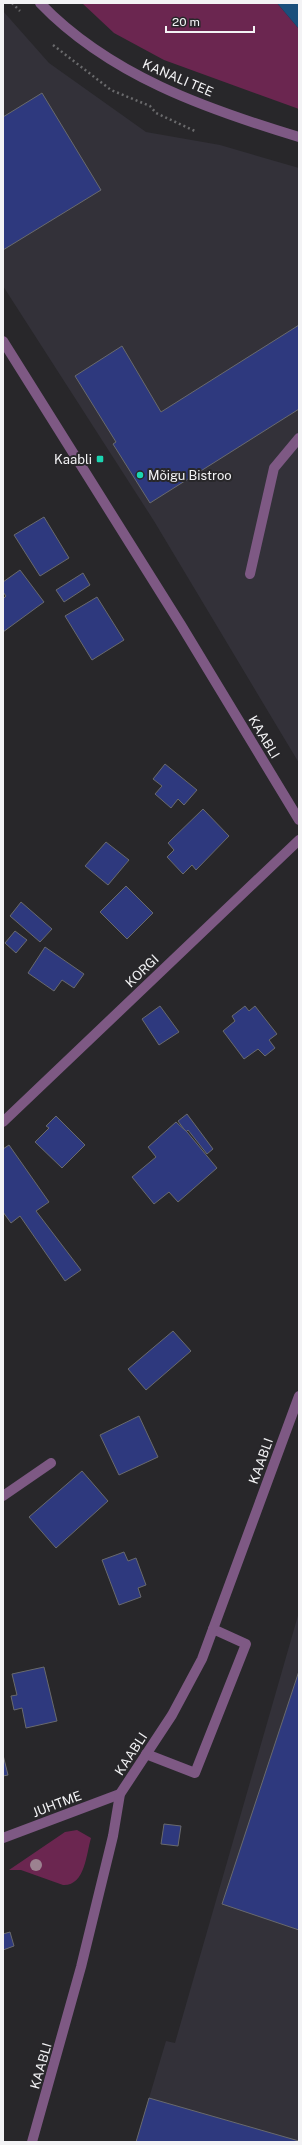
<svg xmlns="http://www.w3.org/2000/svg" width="302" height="2145" font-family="'Public Sans',sans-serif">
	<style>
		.built { fill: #333139 }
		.green { fill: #6b2650 }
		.water { fill: #1a4f7c }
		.building { fill: #2e397e; stroke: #696a6d }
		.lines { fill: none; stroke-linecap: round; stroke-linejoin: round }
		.path { stroke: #6a6a6c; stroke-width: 2.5; stroke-dasharray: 2 3; stroke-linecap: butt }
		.service { stroke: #7e5984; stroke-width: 10 }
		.minor { stroke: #7e5984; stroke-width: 10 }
		.tree { fill: #9c8290 }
		.poi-dot { fill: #1bd5b1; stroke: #28272a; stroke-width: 1.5 }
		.labels { text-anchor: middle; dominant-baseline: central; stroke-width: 4; stroke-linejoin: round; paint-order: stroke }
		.street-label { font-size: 13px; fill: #f3f3f5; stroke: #28272a }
		.poi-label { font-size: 13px; fill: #f3f3f5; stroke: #28272a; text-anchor: end }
	</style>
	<rect width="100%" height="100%" fill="#28272a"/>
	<g class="built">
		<polygon points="3,11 49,63 146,132 220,145 299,168 299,763 154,521 3,286"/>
		<polygon points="299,1612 299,2142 136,2142 166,2041 175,2043"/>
	</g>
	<g class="green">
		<polygon points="82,3 277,3 299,29 299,109 164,60 114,33"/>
		<path d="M77,1830L91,1838C86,1855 85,1886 63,1885L21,1870H9L65,1832Z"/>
	</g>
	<polygon class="water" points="277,3 299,3 299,29"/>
	<g class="building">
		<polygon points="42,93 101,190 3,250 3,117"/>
		<polygon points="299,325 299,409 150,503 113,444 116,442 75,376 122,346 161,412"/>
		<polygon points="44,517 69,558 40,576 14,535"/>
		<polygon points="20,570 44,602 3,632 3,599 6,596 3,592 3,582"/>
		<polygon points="83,573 90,585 64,602 56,590"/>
		<polygon points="97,597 124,640 92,660 65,616"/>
		<polygon points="165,764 197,790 184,805 178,799 171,808 155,794 162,786 153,779"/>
		<polygon points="203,809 229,836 196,870 192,865 183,874 167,857 174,850 168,843"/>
		<polygon points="106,842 129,860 108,885 85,866"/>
		<polygon points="126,886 153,913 127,939 100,912"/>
		<polygon points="21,902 52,929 40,942 10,916"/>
		<polygon points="15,931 27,940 16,953 5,943"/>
		<polygon points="45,947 84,974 74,988 62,980 54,991 28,973"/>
		<polygon points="160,1006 179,1032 159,1045 142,1019"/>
		<polygon points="245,1006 249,1011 255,1006 277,1034 269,1040 275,1048 265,1056 258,1049 244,1059 223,1031 235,1021 232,1016"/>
		<polygon points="187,1114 213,1149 207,1154 188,1130 186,1132 178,1121"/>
		<polygon points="56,1116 85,1145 62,1168 35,1142 49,1128 46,1126"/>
		<polygon points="176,1122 187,1132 217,1168 178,1202 169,1192 154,1204 132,1177 156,1157 148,1147"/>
		<polygon points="9,1145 49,1202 36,1211 81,1270 65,1281 20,1216 11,1223 3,1212 3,1149"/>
		<polygon points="173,1331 191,1351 146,1390 128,1369"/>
		<polygon points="139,1416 158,1457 119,1475 100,1435"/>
		<polygon points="82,1471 108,1501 56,1548 29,1517"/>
		<polygon points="124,1552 128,1561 136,1558 146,1585 138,1588 141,1597 119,1605 102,1560"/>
		<polygon points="44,1667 57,1721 26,1728 22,1708 14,1710 11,1696 17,1695 12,1674"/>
		<polygon points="299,1671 299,1930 222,1904"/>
		<polygon points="3,1755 8,1775 3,1776"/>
		<polygon points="164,1824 181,1826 178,1846 161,1844"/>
		<polygon points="10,1932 14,1946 3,1950 3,1934"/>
		<polygon points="149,2098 299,2141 299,2142 136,2142"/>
	</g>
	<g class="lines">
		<g class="path">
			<polyline points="12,3 20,11"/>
			<polyline points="53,45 111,90 150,106 156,113 197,132"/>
		</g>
		<g class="service">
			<polyline points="250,574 274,468 299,438"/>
			<polyline points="3,1496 51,1463"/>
			<polyline points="146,1754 195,1773 246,1644 213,1629"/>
		</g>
		<g class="minor">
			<path d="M40,3C109,75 206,109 299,137"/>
			<polyline points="3,341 181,625 299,820"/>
			<polyline points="3,1122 299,840"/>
			<polyline points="3,1838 120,1794"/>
			<polyline points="32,2142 81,1967 113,1836 120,1794 172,1715 202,1659 299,1396"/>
		</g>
	</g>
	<circle class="tree" cx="36" cy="1865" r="6"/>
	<g class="poi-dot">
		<rect x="96" y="455" width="8" height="8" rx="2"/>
		<circle cx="140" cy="475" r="4"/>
	</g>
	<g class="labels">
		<g class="street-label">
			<text transform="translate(178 78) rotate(23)">KANALI TEE</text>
			<text transform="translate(264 737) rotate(59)">KAABLI</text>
			<text transform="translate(142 971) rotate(-44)">KORGI</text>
			<text transform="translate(261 1461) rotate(-70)">KAABLI</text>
			<text transform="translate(131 1754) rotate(-57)">KAABLI</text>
			<text transform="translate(57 1804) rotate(-21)">JUHTME</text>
			<text transform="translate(41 2066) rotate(-74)">KAABLI</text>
		</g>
		<g class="poi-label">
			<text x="92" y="459">Kaabli</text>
			<text x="148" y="475" text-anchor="start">Mõigu Bistroo</text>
		</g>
	</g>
	<rect width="302" height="2145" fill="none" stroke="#f3f3f5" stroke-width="8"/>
	<path d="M166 26v6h88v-6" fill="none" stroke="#f3f3f5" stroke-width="2"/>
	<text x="172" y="26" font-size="12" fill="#f3f3f5" stroke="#28272a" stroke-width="3" paint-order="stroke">20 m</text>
</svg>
